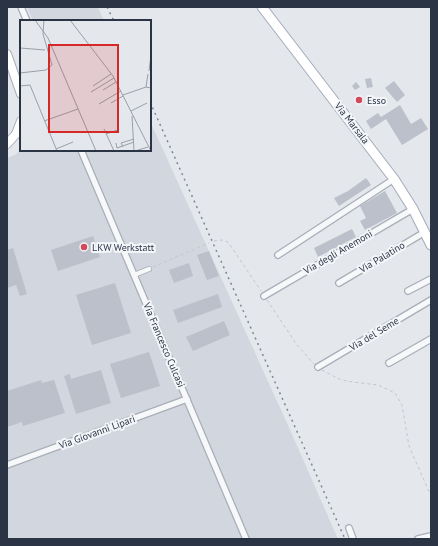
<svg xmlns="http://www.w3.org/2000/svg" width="438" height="546" font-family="'PT Sans',sans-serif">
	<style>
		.built { fill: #d2d6de }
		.building { fill: #bbc0ca }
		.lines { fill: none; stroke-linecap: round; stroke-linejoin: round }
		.pedestrian-casing { stroke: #a9aeb7; stroke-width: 6 }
		.minor-casing { stroke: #a9aeb7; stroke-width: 8 }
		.secondary-casing { stroke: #a9aeb7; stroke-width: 10 }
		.primary-casing { stroke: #a3abb8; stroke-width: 11 }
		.path { stroke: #c2c5cb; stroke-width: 1; stroke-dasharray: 3 3; stroke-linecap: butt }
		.pedestrian { stroke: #f7f8fa; stroke-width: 4.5 }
		.minor { stroke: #f7f8fa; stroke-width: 5.5 }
		.secondary { stroke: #fff; stroke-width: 8 }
		.primary { stroke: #fff; stroke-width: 9 }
		.rail { stroke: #7d8696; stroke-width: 1.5; stroke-dasharray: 2 4; stroke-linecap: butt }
		.poi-dot { fill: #d1495b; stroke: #f4f6f9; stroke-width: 1.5 }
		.labels { text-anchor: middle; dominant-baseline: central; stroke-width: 4; stroke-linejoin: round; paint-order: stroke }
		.poi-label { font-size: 10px; fill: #2b3445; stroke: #f4f6f9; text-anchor: start }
		.street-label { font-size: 10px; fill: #2b3445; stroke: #f4f6f9 }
		.inset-road { fill: none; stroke: #9a9fa9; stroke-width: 1 }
		.view { fill: #d62828; fill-opacity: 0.15; stroke: #d62828; stroke-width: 2 }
		.inset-edge { fill: none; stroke: #2b3445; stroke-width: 2 }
	</style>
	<rect width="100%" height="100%" fill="#e4e7ec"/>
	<g class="built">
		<polygon points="27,7 98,7 104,21 33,21"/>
		<polygon points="150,121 291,432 338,539 7,539 7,158 15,155 21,149 150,150"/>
	</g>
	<g class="building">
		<polygon points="371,78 373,87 367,88 365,79"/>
		<polygon points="394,81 405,95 397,102 385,88"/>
		<polygon points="356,82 360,87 355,90 352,86"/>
		<polygon points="400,105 411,124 421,118 428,129 402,145 386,119 371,129 366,121 378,113 381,117"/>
		<polygon points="366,178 371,185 339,206 334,198 348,191"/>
		<polygon points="385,191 397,213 365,230 360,221 366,218 360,206"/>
		<polygon points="352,229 356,237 318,257 314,248"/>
		<polygon points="93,236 100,257 58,271 51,250"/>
		<polygon points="13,248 27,294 20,296 16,285 7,288 7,250"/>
		<polygon points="209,251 219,276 207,280 197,255"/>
		<polygon points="189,263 193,276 174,283 169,270"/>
		<polygon points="115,283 131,333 92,345 76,295"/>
		<polygon points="218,294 222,307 178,323 173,310"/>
		<polygon points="224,321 230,335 193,351 186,337"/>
		<polygon points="149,352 160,386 121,398 110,364"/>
		<polygon points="101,370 111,403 76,414 64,376 70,374 71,379"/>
		<polygon points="41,380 42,383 54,380 65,413 23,426 22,422 7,427 7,391"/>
	</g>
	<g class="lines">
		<g class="pedestrian-casing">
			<polyline id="pedestrian" points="134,275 149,269"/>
		</g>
		<g class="minor-casing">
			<g id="minor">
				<polyline points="21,7 27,21"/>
				<polyline points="81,150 246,539"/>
				<polyline points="278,255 394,179"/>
				<polyline points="339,283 425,232"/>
				<polyline points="408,291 431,279"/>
				<polyline points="264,296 413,209"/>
				<polyline points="389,363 431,339"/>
				<polyline points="318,367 431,300"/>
				<polyline points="7,465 187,399"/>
				<polyline points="349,528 353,539"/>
				<polyline points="418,539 431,536"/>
			</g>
		</g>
		<g class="secondary-casing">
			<g id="secondary">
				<polyline points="7,54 21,94"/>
				<polyline points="7,144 16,134 21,121"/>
			</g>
		</g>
		<g class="primary-casing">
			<polyline id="primary" points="262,7 394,179 413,209 431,245"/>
		</g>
		<g class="path">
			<polyline points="214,241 222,240 228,242 261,291"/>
			<polyline points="153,267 209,243"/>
			<polyline points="267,300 297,345 314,364"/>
			<polyline points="322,370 341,380 353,382 378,385 395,393 402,405 409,446 431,496"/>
		</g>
		<use href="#pedestrian" class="pedestrian"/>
		<use href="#minor" class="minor"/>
		<use href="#secondary" class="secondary"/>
		<use href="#primary" class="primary"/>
		<g class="rail">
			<polyline points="107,7 114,21"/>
			<polyline points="150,102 345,539"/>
		</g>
	</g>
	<g class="poi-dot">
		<circle cx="359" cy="100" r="4"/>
		<circle cx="84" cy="247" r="4"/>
	</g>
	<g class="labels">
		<g class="poi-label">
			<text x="367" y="100">Esso</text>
			<text x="92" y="247">LKW Werkstatt</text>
		</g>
		<g class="street-label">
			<text transform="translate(352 123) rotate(52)">Via Marsala</text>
			<text transform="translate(338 252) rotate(-30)">Via degli Anemoni</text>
			<text transform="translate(382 257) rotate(-31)">Via Palatino</text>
			<text transform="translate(374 334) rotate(-31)">Via del Seme</text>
			<text transform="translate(164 345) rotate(67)">Via Francesco Culcasi</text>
			<text transform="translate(97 432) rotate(-20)">Via Giovanni Lipari</text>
		</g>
	</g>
	<g transform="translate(20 20)">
		<rect width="131" height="131" fill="#e4e7ec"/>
		<path class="inset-road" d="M15,0L28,18L76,131M50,0L93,56L131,131M0,28L25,30M129,51L131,35M0,53L26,50L32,45L23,14L24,0M0,66L10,65L37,131M73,66L91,54M126,67L128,54M83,70L96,62M71,72L94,58M103,75L126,67L131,68M91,83L103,76M79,84L101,71M111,91L127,83M112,96L114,131M24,101L58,89M84,109L94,131M86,114L98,110M96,123L97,128L114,122M103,127L101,123L114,119M36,129L53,122M115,131L128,127"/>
		<path class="view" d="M29,25H98V112H29Z"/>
		<rect width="131" height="131" class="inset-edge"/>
	</g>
	<rect width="438" height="546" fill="none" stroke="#2b3445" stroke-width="16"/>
</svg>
